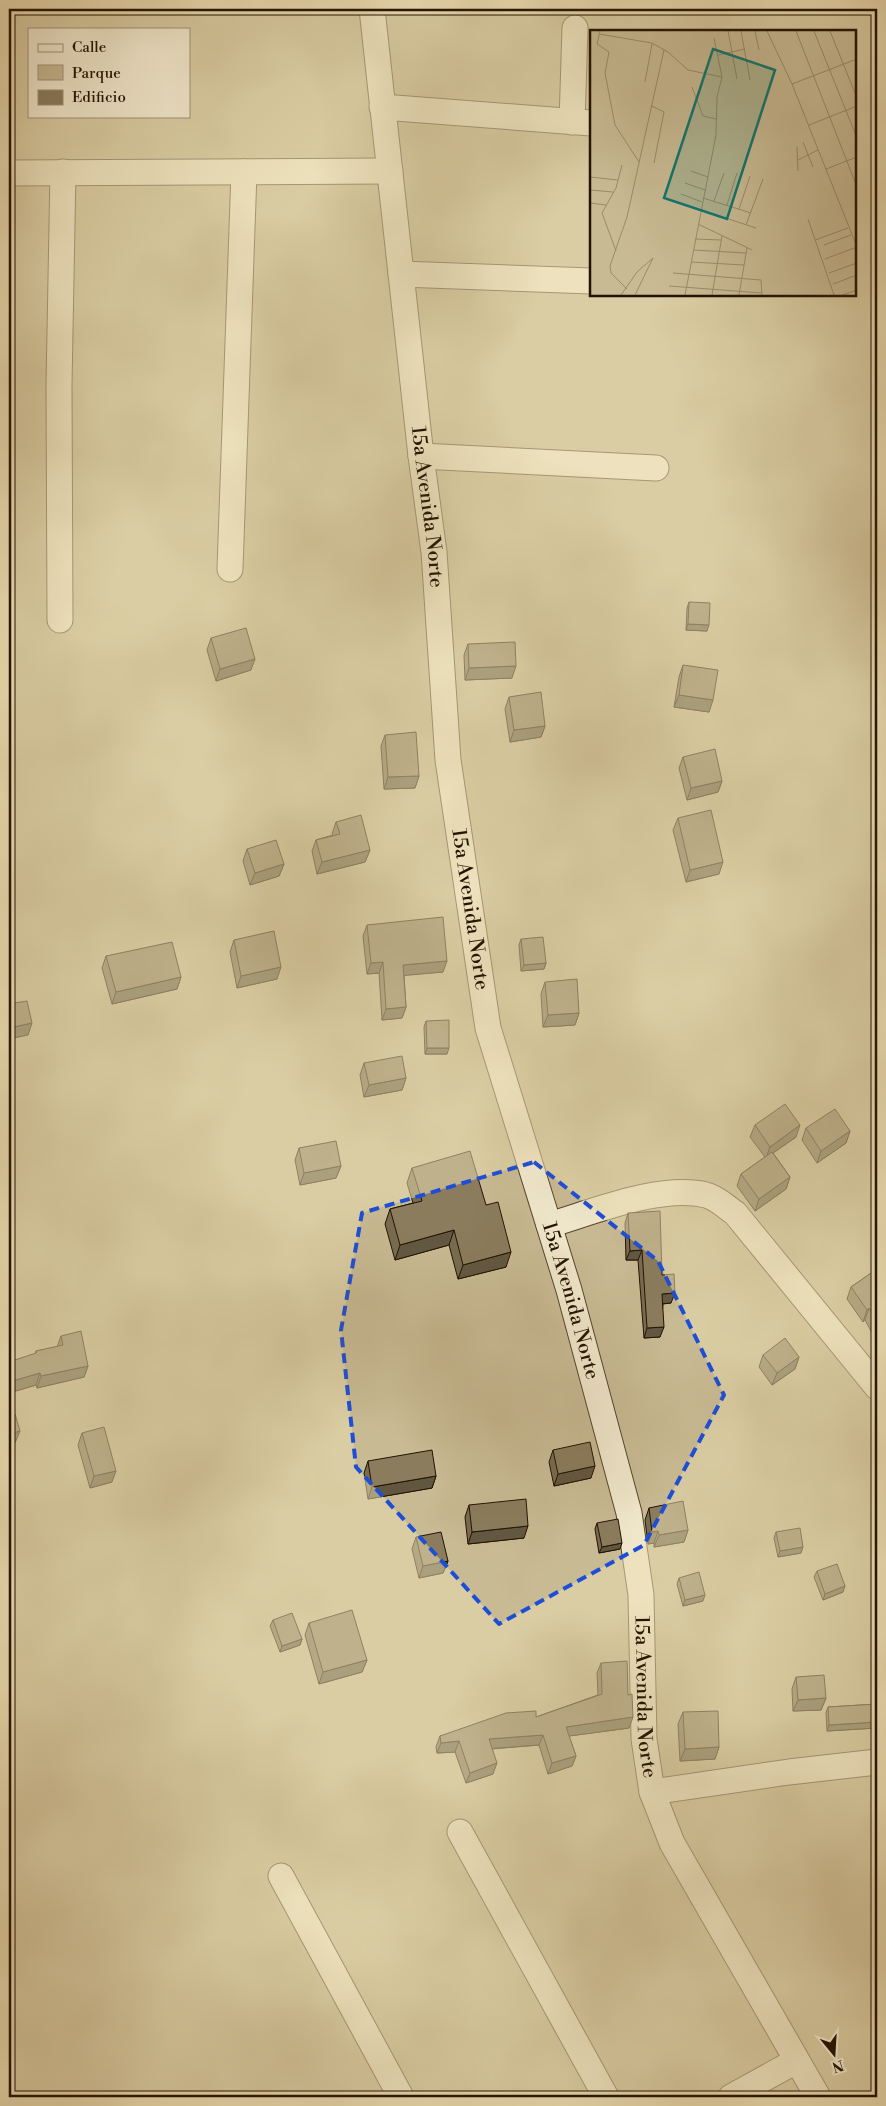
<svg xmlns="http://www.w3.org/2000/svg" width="886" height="2106" font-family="'Libre Bodoni',serif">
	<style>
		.green { fill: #c8ba93; stroke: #76664a; fill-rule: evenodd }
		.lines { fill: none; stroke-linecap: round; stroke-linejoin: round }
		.minor-casing { stroke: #55452d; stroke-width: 27 }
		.minor { stroke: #f1e8cc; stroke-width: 25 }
		.wall { fill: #776b50; stroke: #231301 }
		.shaded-wall { fill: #615741; stroke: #231301 }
		.building { fill: #8a7c5d; stroke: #231301 }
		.marked { fill: none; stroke: #1d4ed8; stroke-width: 4; stroke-dasharray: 10 6; stroke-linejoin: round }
		.labels { text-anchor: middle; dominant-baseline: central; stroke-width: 4; stroke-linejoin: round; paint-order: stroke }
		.street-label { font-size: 20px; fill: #231301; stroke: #f1e8cc }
		.inset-river { fill: none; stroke: #a69875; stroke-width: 2.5 }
		.inset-road { fill: none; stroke: #9a8c6b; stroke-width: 1 }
		.view { fill: #0f766e; fill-opacity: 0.15; stroke: #0f766e; stroke-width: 2.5 }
		.inset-edge { fill: none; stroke: #231301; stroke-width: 2.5 }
	</style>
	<rect width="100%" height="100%" fill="#eadcb1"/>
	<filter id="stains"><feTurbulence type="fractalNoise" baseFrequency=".004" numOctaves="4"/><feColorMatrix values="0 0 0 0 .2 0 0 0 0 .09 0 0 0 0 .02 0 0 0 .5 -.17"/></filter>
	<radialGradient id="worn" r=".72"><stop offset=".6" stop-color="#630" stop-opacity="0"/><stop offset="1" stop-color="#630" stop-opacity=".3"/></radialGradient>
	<path class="green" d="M9,9H877V2097H9ZM29,29H189V116H29ZM591,31H855V295H591Z"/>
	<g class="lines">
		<g class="minor-casing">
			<g id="minor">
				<path id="s1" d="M372,9L421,456L434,552L448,760L488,1028L569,1290L629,1513L641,1595L644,1739L652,1792L672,1843L818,2097"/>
				<polyline points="382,107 591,123"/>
				<polyline points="572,122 575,28"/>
				<polyline points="9,173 390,171"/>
				<polyline points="401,274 591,281"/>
				<polyline points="421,456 656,468"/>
				<polyline points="230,569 244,172"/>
				<polyline points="60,620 59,385 63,172"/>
				<path d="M549,1225C593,1212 661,1184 706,1195C716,1197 727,1208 735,1213L877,1387"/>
				<polyline points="652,1792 789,1772 877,1762"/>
				<polyline points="460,1832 606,2097"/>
				<polyline points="281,1876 401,2097"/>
				<polyline points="731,2097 796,2061"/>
			</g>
		</g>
		<use href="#minor" class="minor"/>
	</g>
	<g class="wall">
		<polygon points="689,602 707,631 686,630 687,608"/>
		<polygon points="211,638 251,670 216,681 207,650"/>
		<polygon points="468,644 512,678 465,680 464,655"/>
		<polygon points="683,665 709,712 674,707 679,677"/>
		<polygon points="509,697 545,726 541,737 510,742 505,709"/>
		<polygon points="385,735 419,776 415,788 384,789 381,746"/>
		<polygon points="683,757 722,781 718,792 687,800 679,768"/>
		<polygon points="678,818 719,874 686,882 673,830"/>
		<polygon points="336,822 370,850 365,862 317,874 312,851 316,840 333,835 332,834"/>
		<polygon points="247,849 284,864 279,876 250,885 243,861"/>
		<polygon points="367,925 443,972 404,975 406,1007 402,1018 382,1020 379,973 367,974 363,936"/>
		<polygon points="521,939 546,963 544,969 521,971 519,945"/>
		<polygon points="234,940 277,979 237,988 230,952"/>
		<polygon points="106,956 181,977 177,989 112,1004 102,968"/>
		<polygon points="545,982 579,1013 575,1025 543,1027 541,994"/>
		<polygon points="426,1021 447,1054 425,1054 424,1027"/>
		<polygon points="364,1063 406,1078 402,1090 364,1097 360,1075"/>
		<polygon points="755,1125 796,1137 773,1153 790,1177 786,1189 755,1211 737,1186 741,1174 765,1157 750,1137"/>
		<polygon points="806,1128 850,1131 846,1143 817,1163 802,1140"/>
		<polygon points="299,1148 341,1166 336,1178 300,1185 295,1160"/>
		<polygon points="412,1168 486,1205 506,1267 458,1279 449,1245 395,1260 385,1224 390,1209 413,1203 407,1183"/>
		<polygon points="628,1213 662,1275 671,1303 663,1304 660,1337 644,1338 638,1260 626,1260 625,1223"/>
		<polygon points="877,1269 877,1342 865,1320 863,1322 847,1299 851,1287"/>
		<polygon points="61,1336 88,1366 84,1377 37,1388 36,1385 9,1393 9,1362 35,1354 36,1351 57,1347"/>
		<polygon points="763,1355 799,1357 795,1369 772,1385 759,1367"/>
		<polygon points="82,1433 112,1482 90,1488 78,1445"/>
		<polygon points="553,1450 591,1478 554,1486 549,1462"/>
		<polygon points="368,1461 436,1476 432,1488 368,1499 364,1473"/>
		<polygon points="469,1505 524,1538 468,1544 465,1517"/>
		<polygon points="649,1508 688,1530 684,1542 654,1547 654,1543 648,1544 645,1520"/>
		<polygon points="597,1523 620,1549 599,1553 595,1529"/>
		<polygon points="776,1532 801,1553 778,1557 774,1538"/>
		<polygon points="416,1537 448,1561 443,1573 419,1578 412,1549"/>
		<polygon points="817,1571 843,1592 823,1600 814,1577"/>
		<polygon points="679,1578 703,1601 683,1606 677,1584"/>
		<polygon points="273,1620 302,1639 300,1645 280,1652 270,1626"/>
		<polygon points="309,1623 367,1660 362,1672 319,1684 305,1635"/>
		<polygon points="601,1663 629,1728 569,1736 576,1756 572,1766 548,1774 539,1745 492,1749 493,1774 466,1783 455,1752 437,1753 436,1747 440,1736 536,1717 598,1695 597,1673"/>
		<polygon points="796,1677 826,1698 821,1710 793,1711 792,1689"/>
		<polygon points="877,1704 877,1728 827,1731 826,1713 828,1707"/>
		<polygon points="683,1712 719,1747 715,1759 680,1761 678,1724"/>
	</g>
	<g class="shaded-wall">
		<polygon points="688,624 709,625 707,631 686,630"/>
		<polygon points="255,659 251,670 216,681 220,669"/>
		<polygon points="516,666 512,678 465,680 469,668"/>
		<polygon points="679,695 713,700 709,712 674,707"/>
		<polygon points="545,726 541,737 510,742 514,730"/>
		<polygon points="419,776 415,788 384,789 388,777"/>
		<polygon points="722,781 718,792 687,800 691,788"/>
		<polygon points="370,850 365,862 317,874 322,862"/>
		<polygon points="723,862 719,874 686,882 690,870"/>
		<polygon points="284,864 279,876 250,885 255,873"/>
		<polygon points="447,961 443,972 399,976 403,965"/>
		<polygon points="383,962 379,973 367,974 371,963"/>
		<polygon points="546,963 544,969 521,971 524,965"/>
		<polygon points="281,967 277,979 237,988 241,976"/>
		<polygon points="181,977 177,989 112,1004 116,992"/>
		<polygon points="406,1007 402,1018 382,1020 386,1009"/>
		<polygon points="579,1013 575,1025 543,1027 548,1015"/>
		<polygon points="32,1023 28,1035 9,1039 9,1028"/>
		<polygon points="427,1048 449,1048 447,1054 425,1054"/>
		<polygon points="406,1078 402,1090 364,1097 369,1085"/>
		<polygon points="800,1125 796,1137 766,1158 770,1147"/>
		<polygon points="850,1131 846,1143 817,1163 821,1151"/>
		<polygon points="341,1166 336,1178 300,1185 304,1173"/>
		<polygon points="790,1177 786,1189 755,1211 759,1199"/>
		<polygon points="454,1230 449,1245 395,1260 400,1245"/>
		<polygon points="642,1250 638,1260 626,1260 630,1251"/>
		<polygon points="511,1252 506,1267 458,1279 463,1265"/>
		<polygon points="675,1293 671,1303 659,1304 662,1294"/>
		<polygon points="869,1308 865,1320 863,1322 867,1310"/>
		<polygon points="664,1327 660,1337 644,1338 647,1328"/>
		<polygon points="799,1357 795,1369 772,1385 777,1373"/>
		<polygon points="88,1366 84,1377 37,1388 41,1376"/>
		<polygon points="40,1373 36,1385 9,1393 9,1382"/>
		<polygon points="20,1431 15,1443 9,1445 9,1434"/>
		<polygon points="595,1466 591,1478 554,1486 558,1474"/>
		<polygon points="116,1471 112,1482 90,1488 94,1476"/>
		<polygon points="436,1476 432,1488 368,1499 372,1487"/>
		<polygon points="528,1526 524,1538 468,1544 472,1532"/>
		<polygon points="688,1530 684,1542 654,1547 659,1535"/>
		<polygon points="658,1531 654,1543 648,1544 652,1532"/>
		<polygon points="622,1543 620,1549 599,1553 602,1547"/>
		<polygon points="803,1547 801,1553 778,1557 780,1551"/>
		<polygon points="448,1561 443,1573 419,1578 423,1566"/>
		<polygon points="845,1586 843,1592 823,1600 825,1594"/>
		<polygon points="705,1595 703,1601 683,1606 685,1600"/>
		<polygon points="302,1639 300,1645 280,1652 282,1646"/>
		<polygon points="367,1660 362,1672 319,1684 323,1672"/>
		<polygon points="826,1698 821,1710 793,1711 798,1700"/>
		<polygon points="633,1717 629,1728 562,1737 566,1727"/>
		<polygon points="877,1722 877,1728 827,1731 829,1725"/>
		<polygon points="543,1735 539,1745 485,1749 489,1739"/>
		<polygon points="459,1741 455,1752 437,1753 441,1743"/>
		<polygon points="719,1747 715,1759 680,1761 685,1749"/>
		<polygon points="576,1756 572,1766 548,1774 552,1763"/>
		<polygon points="497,1763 493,1774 466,1783 470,1773"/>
	</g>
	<g class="building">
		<polygon points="689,602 710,603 709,625 688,624"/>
		<polygon points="246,628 255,659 220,669 211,638"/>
		<polygon points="515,642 516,666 469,668 468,644"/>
		<polygon points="683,665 718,670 713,700 679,695"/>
		<polygon points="541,692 545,726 514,730 509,697"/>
		<polygon points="416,732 419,776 388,777 385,735"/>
		<polygon points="715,749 722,781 691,788 683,757"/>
		<polygon points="711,810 723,862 690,870 678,818"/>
		<polygon points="361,815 370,850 322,862 316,840 340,834 336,822"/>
		<polygon points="276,840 284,864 255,873 247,849"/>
		<polygon points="443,917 447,961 403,965 406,1007 386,1009 383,962 371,963 367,925"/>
		<polygon points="274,931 281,967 241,976 234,940"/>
		<polygon points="543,937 546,963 524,965 521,939"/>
		<polygon points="172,942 181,977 116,992 106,956"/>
		<polygon points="577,979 579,1013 548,1015 545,982"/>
		<polygon points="27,1001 32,1023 9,1028 9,1004"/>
		<polygon points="449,1020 449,1048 427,1048 426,1021"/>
		<polygon points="402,1056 406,1078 369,1085 364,1063"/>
		<polygon points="785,1104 800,1125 770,1147 755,1125"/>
		<polygon points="835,1109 850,1131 821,1151 806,1128"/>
		<polygon points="336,1141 341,1166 304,1173 299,1148"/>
		<polygon points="470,1151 486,1205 498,1202 511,1252 463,1265 454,1230 400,1245 390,1209 422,1201 412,1168"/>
		<polygon points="772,1152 790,1177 759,1199 741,1174"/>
		<polygon points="660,1211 662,1275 674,1274 675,1293 662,1294 664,1327 647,1328 642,1250 630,1251 628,1213"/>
		<polygon points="877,1269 877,1322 869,1308 867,1310 851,1287"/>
		<polygon points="81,1331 88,1366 41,1376 40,1373 9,1382 9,1362 36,1353 36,1351 63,1345 61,1336"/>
		<polygon points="785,1338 799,1357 777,1373 763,1355"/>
		<polygon points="15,1414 20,1431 9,1434 9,1416"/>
		<polygon points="104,1427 116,1471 94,1476 82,1433"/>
		<polygon points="590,1442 595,1466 558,1474 553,1450"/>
		<polygon points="432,1450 436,1476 372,1487 368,1461"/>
		<polygon points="526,1499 528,1526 472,1532 469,1505"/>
		<polygon points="683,1501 688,1530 659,1535 658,1531 652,1532 649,1508"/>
		<polygon points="618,1519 622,1543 602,1547 597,1523"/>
		<polygon points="800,1528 803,1547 780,1551 776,1532"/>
		<polygon points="441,1532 448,1561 423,1566 416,1537"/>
		<polygon points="837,1564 845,1586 825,1594 817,1571"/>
		<polygon points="699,1572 705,1595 685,1600 679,1578"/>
		<polygon points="352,1610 367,1660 323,1672 309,1623"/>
		<polygon points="292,1613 302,1639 282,1646 273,1620"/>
		<polygon points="627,1661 628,1695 632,1694 633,1717 566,1727 576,1756 552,1763 543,1735 489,1739 497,1763 470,1773 459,1741 441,1743 440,1736 506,1713 536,1711 536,1717 602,1694 601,1663"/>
		<polygon points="824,1675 826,1698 798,1700 796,1677"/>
		<polygon points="877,1704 877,1722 829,1725 828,1707"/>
		<polygon points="718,1711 719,1747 685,1749 683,1712"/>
	</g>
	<path d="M0 0H886V2106H0ZM534,1162L658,1261L724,1395L644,1545L499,1624L356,1467L341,1330L362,1213Z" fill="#eadcb1" fill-opacity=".55" fill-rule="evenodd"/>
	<path class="marked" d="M534,1162L658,1261L724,1395L644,1545L499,1624L356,1467L341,1330L362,1213Z"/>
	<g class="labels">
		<g class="street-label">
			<text stroke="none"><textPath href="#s1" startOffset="501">15a Avenida Norte</textPath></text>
			<text stroke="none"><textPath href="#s1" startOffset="906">15a Avenida Norte</textPath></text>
			<text stroke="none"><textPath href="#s1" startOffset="1311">15a Avenida Norte</textPath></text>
			<text stroke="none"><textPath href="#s1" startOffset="1716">15a Avenida Norte</textPath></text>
		</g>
	</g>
	<g transform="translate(590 30)">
		<rect width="266" height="266" fill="#eadcb1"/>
		<path d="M0,1H266V265H0Z" fill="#c8ba93"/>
		<path class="inset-river" d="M0,34V53"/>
		<path class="inset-road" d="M10,1L7,14L19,22L15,43L25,95L49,132M138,1L147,49M151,1L160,50M165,1L169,20M177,1L202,54L267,217M206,1L267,157M224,1L267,108M240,1L267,68M9,4L62,13L78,22L98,40L132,47M128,25L155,19M55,52L62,14M202,54L267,29M102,57L113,86L126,89M62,76L74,82L64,133M219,95L267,76M213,112L223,137M207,117L208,141M208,130L228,120M236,139L267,127M101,141L118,147M0,147L28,150M95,153L115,160M0,160L23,162M91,164L112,172M113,168L161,183M124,171L134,143M0,173L16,175M137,175L147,143M149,179L160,146M111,180L166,198M218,189L244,265M108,194L162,220M156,195L173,149M105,209L131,210M225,210L258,198M234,215L261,205M103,220L156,223M26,221L12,183L26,158L32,135M235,229L267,217M101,232L154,235M83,243L171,250L172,265M239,243L267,233M243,254L267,245M79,256L172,263M37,259L21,243L20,236L37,187L74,20M31,265L47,242L63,228L45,265M95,265L126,105L127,67L132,47L124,8M122,265L132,206M149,265L157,218M252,265L267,260"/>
		<path class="view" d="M123,19L185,40L137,189L74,168Z"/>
		<rect width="266" height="266" class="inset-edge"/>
	</g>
	<rect width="886" height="2106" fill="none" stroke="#eadcb1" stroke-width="30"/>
	<rect x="10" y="10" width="866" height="2086" fill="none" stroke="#231301" stroke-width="2.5"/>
	<rect x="15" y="15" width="856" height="2076" fill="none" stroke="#231301"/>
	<rect x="28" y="28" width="162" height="90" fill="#f1e8cc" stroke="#9f937b"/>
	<rect x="38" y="44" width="25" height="8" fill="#f1e8cc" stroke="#9f937b"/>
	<text x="72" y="52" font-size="15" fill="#231301">Calle</text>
	<rect x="38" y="65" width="25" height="15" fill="#c8ba93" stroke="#9f937b"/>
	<text x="72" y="78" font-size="15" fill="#231301">Parque</text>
	<rect x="38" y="90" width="25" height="15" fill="#8a7c5d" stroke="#9f937b"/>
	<text x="72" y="102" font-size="15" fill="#231301">Edificio</text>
	<g transform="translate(834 2054) rotate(162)" stroke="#f1e8cc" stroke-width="4" paint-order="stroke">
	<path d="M0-4L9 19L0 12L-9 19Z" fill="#231301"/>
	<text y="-8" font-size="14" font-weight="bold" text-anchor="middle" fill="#231301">N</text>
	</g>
	<rect width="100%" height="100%" filter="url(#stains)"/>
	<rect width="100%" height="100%" fill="url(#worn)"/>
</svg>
